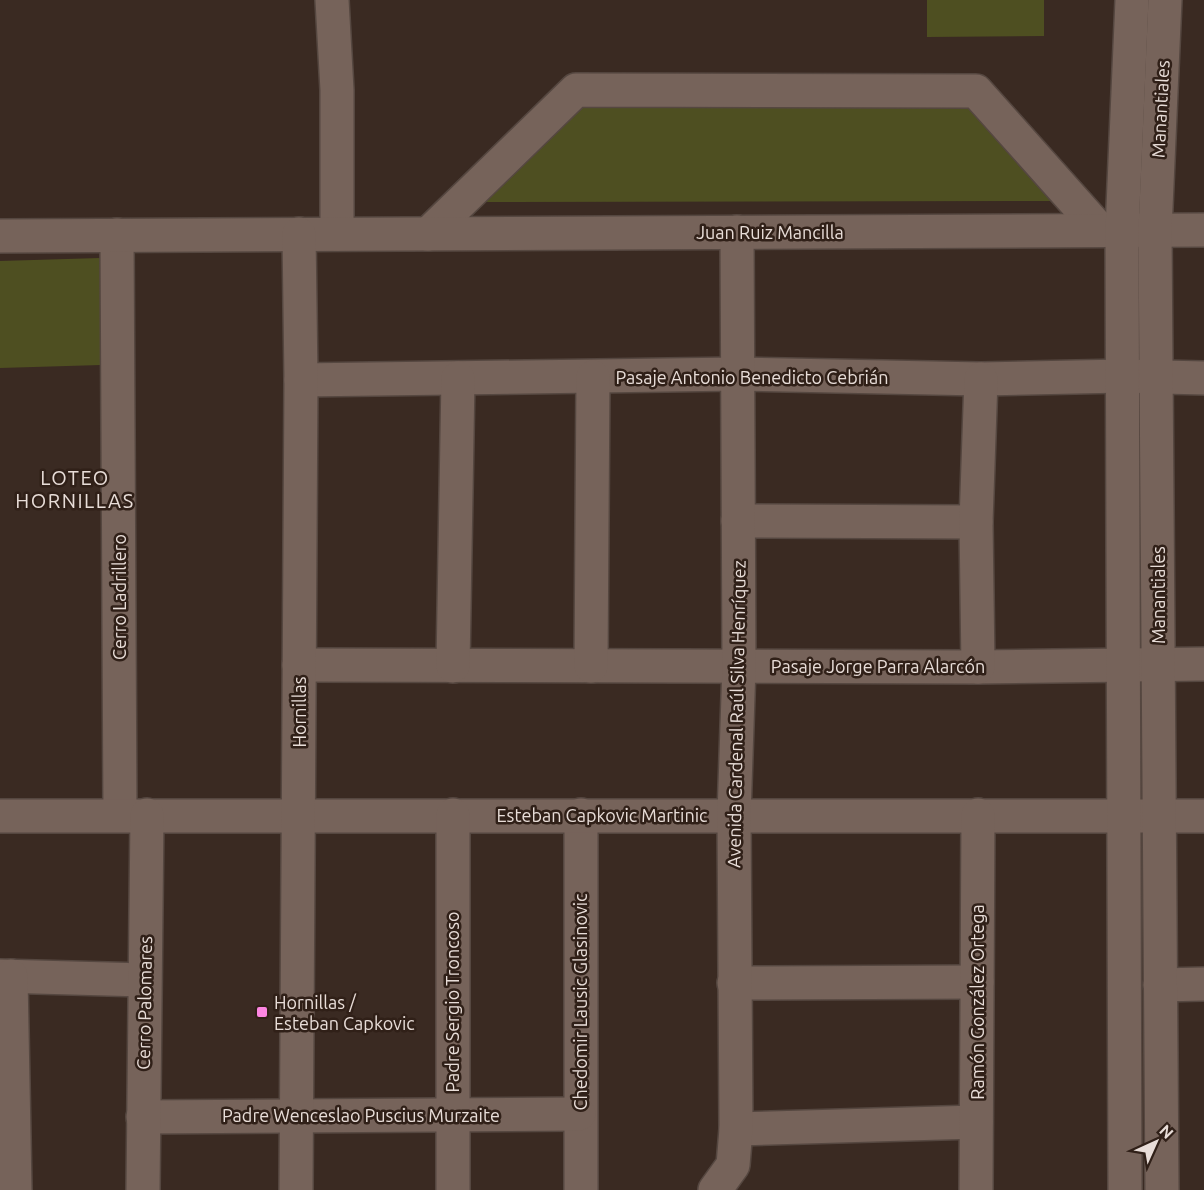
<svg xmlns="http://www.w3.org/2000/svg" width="1204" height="1190" font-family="Ubuntu,sans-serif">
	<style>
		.green { fill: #4e4f21 }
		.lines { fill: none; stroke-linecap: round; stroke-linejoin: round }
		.minor-casing { stroke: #554740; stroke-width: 36 }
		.minor { stroke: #76635a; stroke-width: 33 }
		.poi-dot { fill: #fd86e2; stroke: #302018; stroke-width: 2 }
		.labels { text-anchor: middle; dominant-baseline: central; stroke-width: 5; stroke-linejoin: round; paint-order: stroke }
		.street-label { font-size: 18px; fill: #e8ddd8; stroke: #302018 }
		.poi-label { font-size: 18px; fill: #e8ddd8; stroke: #302018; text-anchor: start }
		.neighbourhood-label { font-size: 20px; letter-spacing: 1.5px; fill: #e8ddd8; stroke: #302018 }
	</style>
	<rect width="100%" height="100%" fill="#3a2a22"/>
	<g class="green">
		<polygon points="927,0 1044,0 1044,36 927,37"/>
		<polygon points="571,75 980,78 1089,201 440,202"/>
		<polygon points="100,258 101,365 0,368 0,261"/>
	</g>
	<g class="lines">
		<g class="minor-casing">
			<g id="minor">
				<polyline points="332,0 337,90 337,234"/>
				<polyline points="428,234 576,90 976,91 1100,230"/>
				<polyline points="117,235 120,815"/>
				<polyline points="0,236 1204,230"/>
				<polyline points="301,380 737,374 981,379 1123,376 1204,378"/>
				<polyline points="738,521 976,522"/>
				<polyline points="299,665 978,667 1204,664"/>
				<polyline points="453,666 458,378"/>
				<polyline points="591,666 593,377"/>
				<polyline points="978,667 976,522 981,379"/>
				<polyline points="581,815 581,1190"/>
				<polyline points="0,816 1204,816"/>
				<polyline points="0,976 144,980"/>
				<polyline points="11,976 15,1190"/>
				<polyline points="734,983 977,982"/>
				<polyline points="1160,985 1204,984"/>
				<polyline points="143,1117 579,1114"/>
				<polyline points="736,1129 976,1122"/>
				<polyline points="143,1190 147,815"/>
				<polyline points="296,1190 301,380 299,234"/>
				<polyline points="453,1190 453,815"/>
				<polyline points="715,1190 733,1165 736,1129 734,815 739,666 737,232"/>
				<polyline points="976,1190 978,815"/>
				<polyline points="1125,1190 1122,230 1132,0"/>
				<polyline points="1162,1190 1155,230 1165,0"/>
			</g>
		</g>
		<use href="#minor" class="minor"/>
	</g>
	<rect class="poi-dot" x="256" y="1006" width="12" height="12" rx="3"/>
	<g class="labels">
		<g class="street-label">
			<text transform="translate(1160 109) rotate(-87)">Manantiales</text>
			<text x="770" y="232">Juan Ruiz Mancilla</text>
			<text x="752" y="377">Pasaje Antonio Benedicto Cebrián</text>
			<text transform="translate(1158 595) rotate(-90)">Manantiales</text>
			<text transform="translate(119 597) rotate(-90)">Cerro Ladrillero</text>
			<text x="878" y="666">Pasaje Jorge Parra Alarcón</text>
			<text transform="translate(299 712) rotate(-90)">Hornillas</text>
			<text transform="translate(736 714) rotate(-89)">Avenida Cardenal Raúl Silva Henríquez</text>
			<text x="602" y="815">Esteban Capkovic Martinic</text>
			<text transform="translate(452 1002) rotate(-90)">Padre Sergio Troncoso</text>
			<text transform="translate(580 1002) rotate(-90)">Chedomir Lausic Glasinovic</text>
			<text transform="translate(977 1002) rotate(-90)">Ramón González Ortega</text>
			<text transform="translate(144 1003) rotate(-89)">Cerro Palomares</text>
			<text x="361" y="1115">Padre Wenceslao Puscius Murzaite</text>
		</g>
		<g class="poi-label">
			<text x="274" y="1002">Hornillas /<tspan x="274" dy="21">Esteban Capkovic</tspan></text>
		</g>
		<g class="neighbourhood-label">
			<text x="75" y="477">LOTEO<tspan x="75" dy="23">HORNILLAS</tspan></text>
		</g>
	</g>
	<g transform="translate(1156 1142) rotate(45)" stroke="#302018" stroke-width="4.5" paint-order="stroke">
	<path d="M0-4.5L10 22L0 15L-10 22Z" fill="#e8ddd8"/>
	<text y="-9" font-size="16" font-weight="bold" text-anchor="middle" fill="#e8ddd8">N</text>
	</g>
</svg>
